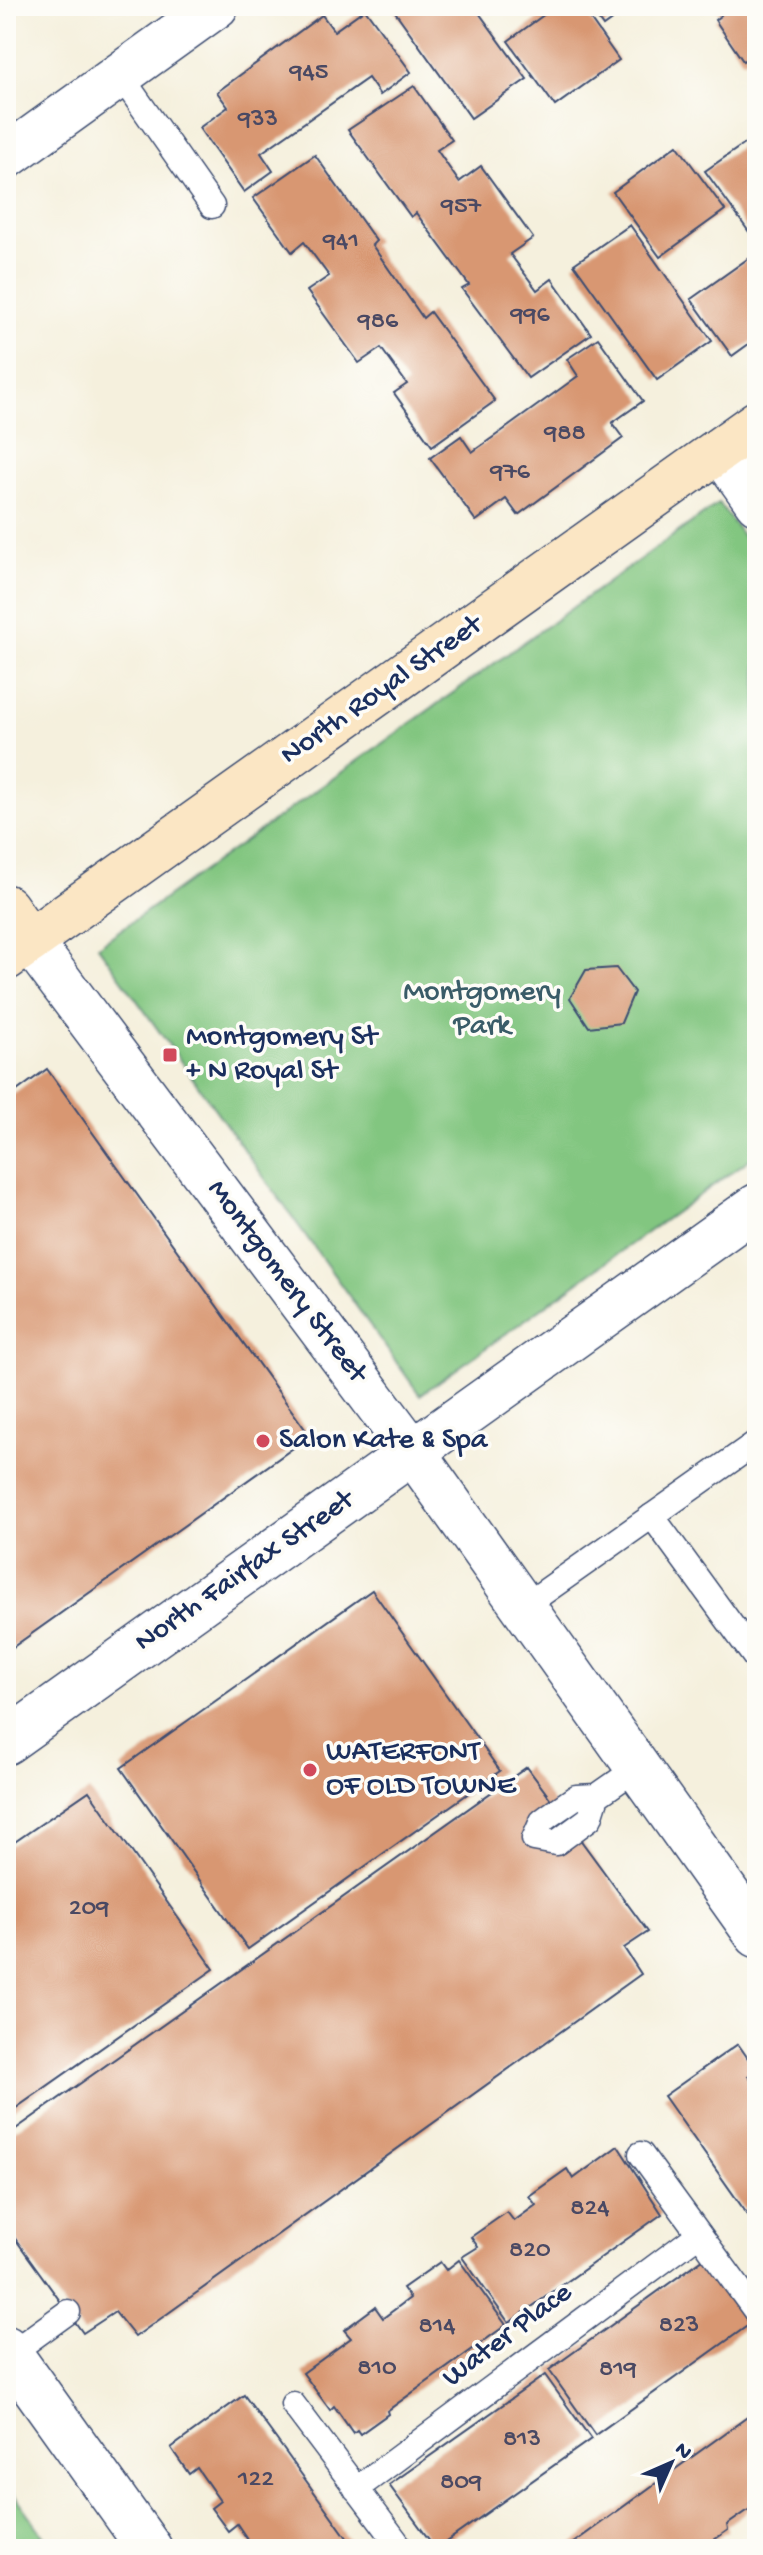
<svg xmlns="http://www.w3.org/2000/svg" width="763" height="2555" font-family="'Gochi Hand',sans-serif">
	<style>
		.green { fill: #82c680; stroke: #4e7a6f; stroke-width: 2 }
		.building { fill: #d89772 }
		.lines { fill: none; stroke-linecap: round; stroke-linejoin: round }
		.lane-casing { stroke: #3c4c71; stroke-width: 27 }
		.street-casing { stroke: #3c4c71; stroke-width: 47 }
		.secondary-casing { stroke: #3c4c71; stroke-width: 47 }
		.lane { stroke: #fff; stroke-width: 24 }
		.street { stroke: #fff; stroke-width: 44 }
		.secondary { stroke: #fbe6c4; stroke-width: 44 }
		.poi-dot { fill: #d1495b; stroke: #fdfcf7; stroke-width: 3 }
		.labels { text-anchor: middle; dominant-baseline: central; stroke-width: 7; stroke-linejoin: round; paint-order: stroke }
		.number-label { font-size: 26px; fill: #4a4963 }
		.street-label { font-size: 30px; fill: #1b2f5e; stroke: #fdfcf7 }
		.park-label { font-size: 30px; fill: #3a5c68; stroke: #fdfcf7 }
		.poi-label { font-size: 30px; fill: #1b2f5e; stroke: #fdfcf7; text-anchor: start }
	</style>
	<rect width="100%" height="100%" fill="#fdfcf7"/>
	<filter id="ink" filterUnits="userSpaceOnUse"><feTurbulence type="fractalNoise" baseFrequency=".0125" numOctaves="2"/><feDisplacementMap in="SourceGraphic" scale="16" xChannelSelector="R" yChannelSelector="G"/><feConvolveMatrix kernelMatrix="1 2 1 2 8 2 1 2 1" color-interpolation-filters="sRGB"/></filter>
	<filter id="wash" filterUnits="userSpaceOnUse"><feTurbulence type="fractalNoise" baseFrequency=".006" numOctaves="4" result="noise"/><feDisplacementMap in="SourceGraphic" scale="32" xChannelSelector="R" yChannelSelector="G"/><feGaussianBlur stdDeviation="1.8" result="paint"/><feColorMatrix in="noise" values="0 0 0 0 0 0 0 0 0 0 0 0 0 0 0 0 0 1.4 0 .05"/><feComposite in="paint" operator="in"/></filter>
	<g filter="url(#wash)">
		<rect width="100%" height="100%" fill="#f5f0dd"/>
		<g class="green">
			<polygon points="719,503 757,556 757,1154 420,1395 98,946"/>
			<polygon points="12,2492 53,2549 6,2549 6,2496"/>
		</g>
		<g id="blocks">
			<g class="building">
				<polygon points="391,6 474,6 527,79 471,118"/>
				<polygon points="556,6 581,6 619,60 555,106 508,41"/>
				<polygon points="589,6 631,6 603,26"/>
				<polygon points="715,6 757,6 757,51 743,61 715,20 721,15"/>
				<polygon points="365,9 411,72 380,95 368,78 261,153 273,171 244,192 199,128 228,107 217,92 322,15 334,31"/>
				<polygon points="414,86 452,140 437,150 459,182 481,166 533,238 510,254 537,290 552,279 591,334 528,378 462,289 469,285 416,213 411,217 348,130"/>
				<polygon points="757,135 757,243 705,171"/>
				<polygon points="677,145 725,210 660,257 613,192"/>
				<polygon points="315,155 376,241 372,245 423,318 430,312 495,401 432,446 394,393 407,384 381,348 359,363 307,291 329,276 304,242 292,252 253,198"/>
				<polygon points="630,225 712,341 657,380 574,264"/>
				<polygon points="756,253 757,338 732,356 691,299"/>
				<polygon points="598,338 643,401 612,423 623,438 518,515 506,499 476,521 430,458 461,436 472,452 502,431 578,376 567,359"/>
				<polygon points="616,968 634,992 621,1023 589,1027 570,998 586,970"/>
				<polygon points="47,1069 310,1436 6,1652 6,1099"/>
				<polygon points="372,1590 500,1771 248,1949 121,1768"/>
				<polygon points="527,1767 648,1932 624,1948 641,1974 135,2337 115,2312 83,2333 6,2226 6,2187 13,2181 6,2170 6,2136"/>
				<polygon points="89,1791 214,1969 6,2115 6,1848"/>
				<polygon points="738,2044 756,2070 748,2076 757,2088 757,2228 664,2096"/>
				<polygon points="618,2146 662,2214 509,2323 462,2257 478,2247 471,2237 507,2212 514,2221 536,2205 529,2196 567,2169 573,2179"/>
				<polygon points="703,2259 750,2324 595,2435 549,2370"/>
				<polygon points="459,2260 506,2325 387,2411 388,2414 360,2434 357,2430 353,2433 334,2406 330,2410 303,2373 351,2338 344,2330 375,2307 383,2318 410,2298 403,2288 440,2262 446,2270"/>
				<polygon points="545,2375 591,2439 436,2549 389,2485"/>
				<polygon points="244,2395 274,2436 355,2549 254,2549 237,2524 228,2531 211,2508 220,2501 197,2468 189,2474 171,2448"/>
				<polygon points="757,2410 757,2504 727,2525 728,2530 701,2549 565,2549"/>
			</g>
		</g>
	</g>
	<g filter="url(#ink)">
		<use href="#blocks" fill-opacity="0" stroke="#3c4c71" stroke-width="2"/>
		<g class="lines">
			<g class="lane-casing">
				<g id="lane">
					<polyline points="120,75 212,206"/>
					<polyline points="652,1516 757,1660"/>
					<polyline points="523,1607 757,1442"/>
					<polyline points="597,1796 590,1818 556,1843 534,1839 542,1821 550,1815 576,1797 597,1796 637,1768"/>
					<polyline points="641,2154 757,2313"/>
					<polyline points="10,2354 68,2312"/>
					<polyline points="293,2404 402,2549"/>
					<polyline points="356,2489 699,2234"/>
				</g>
			</g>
			<g class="street-casing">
				<g id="street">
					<polyline points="6,157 216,6"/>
					<polyline points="720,450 757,502"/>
					<polyline points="30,941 413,1452 757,1935"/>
					<polyline points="6,1742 757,1206"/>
					<polyline points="6,2348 150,2549"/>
				</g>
			</g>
			<g class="secondary-casing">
				<g id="secondary">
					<polyline points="6,907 30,941"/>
					<polyline points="6,958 757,423"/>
				</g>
			</g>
			<use href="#lane" class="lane"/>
			<use href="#street" class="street"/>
			<use href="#secondary" class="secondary"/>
		</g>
	</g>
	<g class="poi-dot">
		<rect x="162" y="1047" width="16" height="16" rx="4"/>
		<circle cx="263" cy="1441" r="8"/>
		<circle cx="310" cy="1770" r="8"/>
	</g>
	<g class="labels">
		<g class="number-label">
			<text x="309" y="73">945</text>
			<text x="258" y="120">933</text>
			<text x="461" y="207">957</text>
			<text x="341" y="242">941</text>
			<text x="530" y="316">996</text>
			<text x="378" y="322">986</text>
			<text x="565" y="434">988</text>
			<text x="510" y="473">976</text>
			<text x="89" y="1909">209</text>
			<text x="590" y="2209">824</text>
			<text x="530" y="2251">820</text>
			<text x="679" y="2326">823</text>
			<text x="437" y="2327">814</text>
			<text x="377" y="2369">810</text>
			<text x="618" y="2370">819</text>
			<text x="522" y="2440">813</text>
			<text x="256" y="2480">122</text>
			<text x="461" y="2483">809</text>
		</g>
		<g class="street-label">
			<text transform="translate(382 691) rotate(-35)">North Royal Street</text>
			<text transform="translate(286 1282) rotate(53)">Montgomery Street</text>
			<text transform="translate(245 1572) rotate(-35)">North Fairfax Street</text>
			<text transform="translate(508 2336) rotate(-37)">Water Place</text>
		</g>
		<g class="park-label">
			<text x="482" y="993">Montgomery<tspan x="482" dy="34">Park</tspan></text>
		</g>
		<g class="poi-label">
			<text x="186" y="1038">Montgomery St<tspan x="186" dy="34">+ N Royal St</tspan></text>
			<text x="279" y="1441">Salon Kate &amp; Spa</text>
			<text x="326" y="1753">WATERFONT<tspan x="326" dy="34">OF OLD TOWNE</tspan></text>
		</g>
	</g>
	<rect width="763" height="2555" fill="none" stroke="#fdfcf7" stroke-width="32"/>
	<g transform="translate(671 2463) rotate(45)" stroke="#fdfcf7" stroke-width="6" paint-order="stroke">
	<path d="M0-6L14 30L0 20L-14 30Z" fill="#1b2f5e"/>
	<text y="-12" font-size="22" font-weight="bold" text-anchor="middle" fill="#1b2f5e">N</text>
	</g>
</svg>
